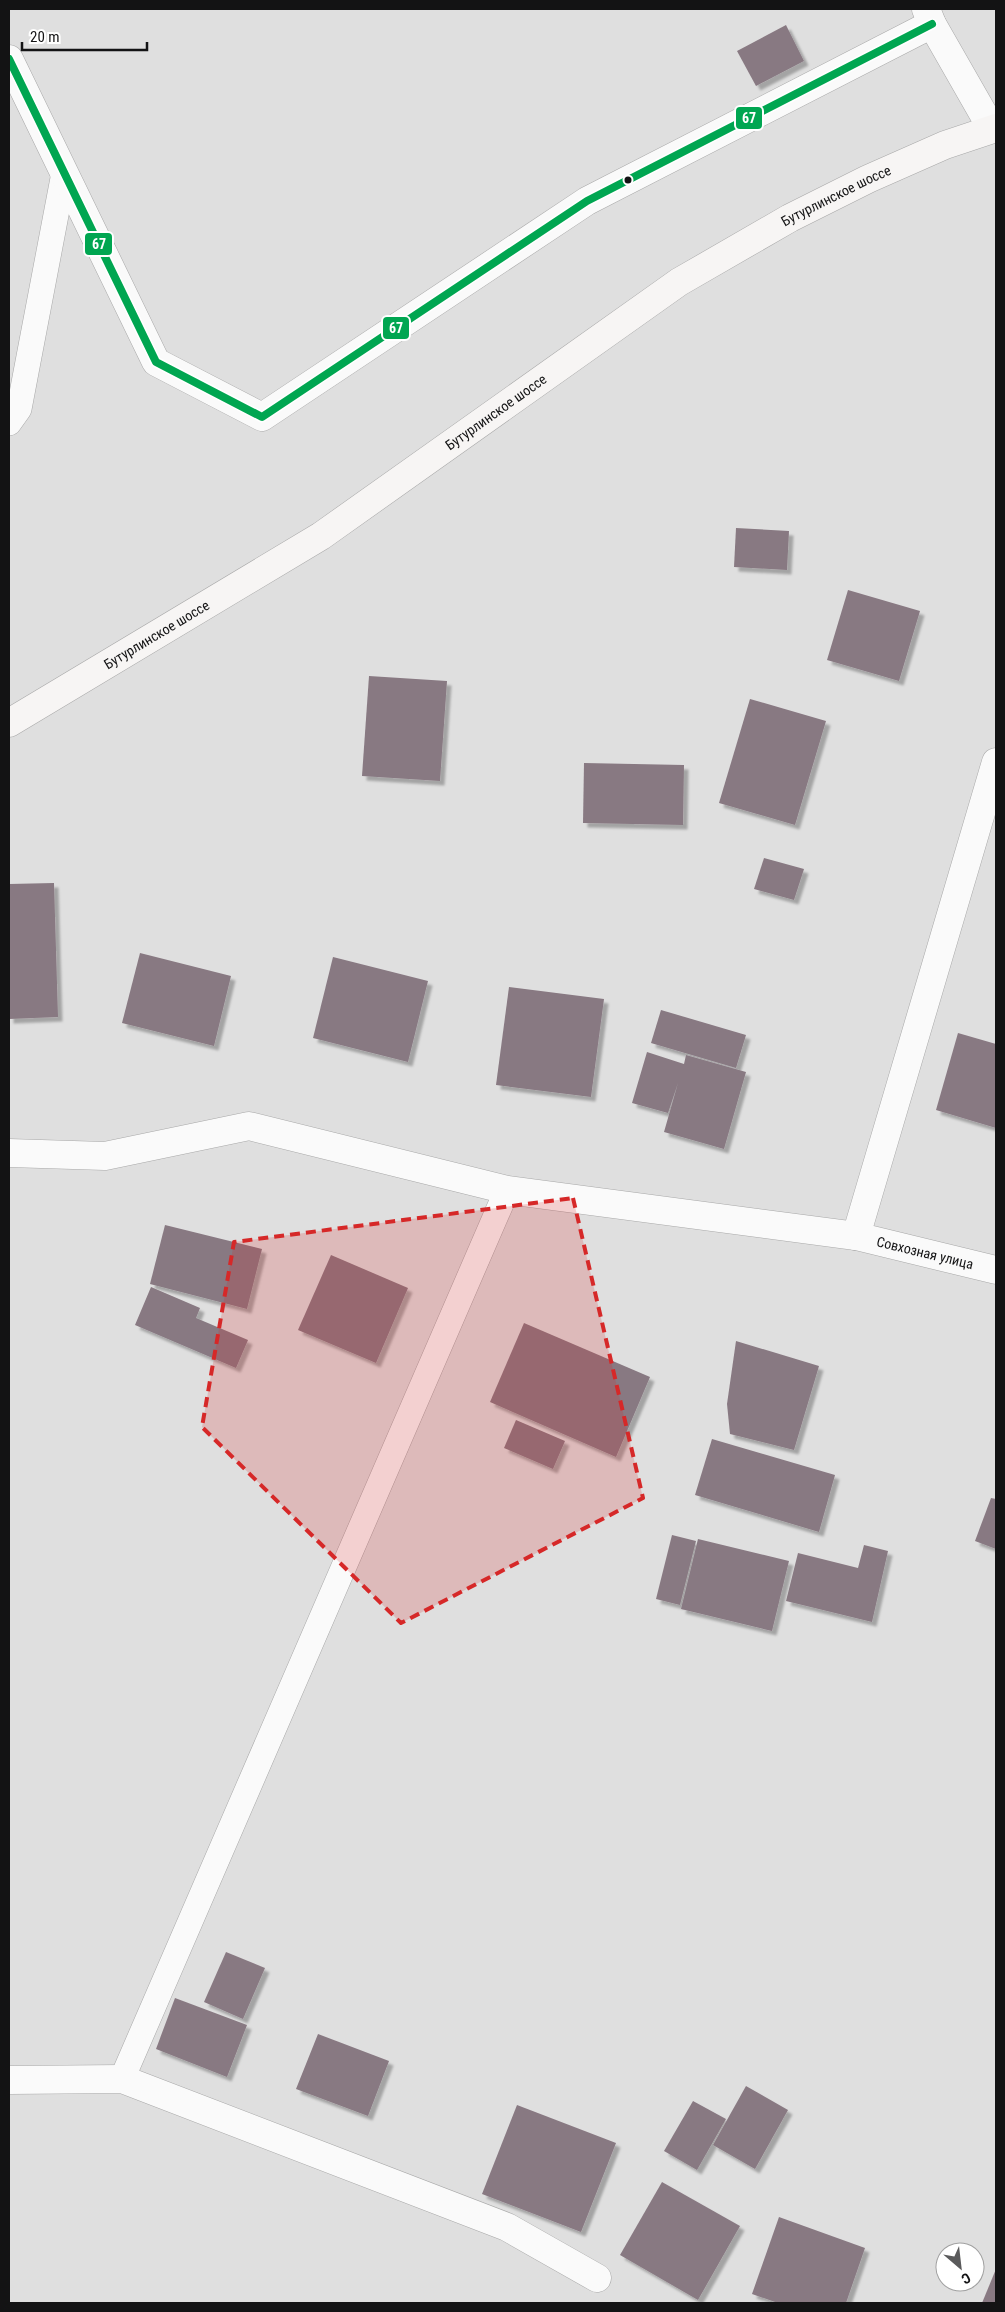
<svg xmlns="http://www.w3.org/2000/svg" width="1005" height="2312" font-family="'Roboto Condensed',sans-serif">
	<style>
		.building { fill: #887982; filter: url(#shadow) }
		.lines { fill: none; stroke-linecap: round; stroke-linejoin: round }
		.lane-casing { stroke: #a8a8a8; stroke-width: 26 }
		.street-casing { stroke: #a8a8a8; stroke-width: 29 }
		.secondary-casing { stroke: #a8a8a8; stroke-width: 29 }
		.lane { stroke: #fafafa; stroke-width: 25 }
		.street { stroke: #fafafa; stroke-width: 28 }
		.secondary { stroke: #f7f5f4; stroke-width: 28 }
		.bus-1-casing { stroke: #fff; stroke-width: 11 }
		.bus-1 { stroke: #00a651; stroke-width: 8 }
		.marked { fill: #d62828; fill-opacity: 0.2; stroke: #d62828; stroke-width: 4; stroke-dasharray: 10 6; stroke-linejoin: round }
		.bus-dot { fill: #131314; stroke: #fff; stroke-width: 2 }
		.labels { text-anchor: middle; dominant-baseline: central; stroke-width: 5; stroke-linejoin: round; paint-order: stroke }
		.street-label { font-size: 14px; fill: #131314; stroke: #fff }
		.line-badge { stroke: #fff; stroke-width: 2 }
		.badge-label { font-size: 14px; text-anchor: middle; font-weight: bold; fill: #fff }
	</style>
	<defs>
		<filter id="shadow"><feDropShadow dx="4.5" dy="4.5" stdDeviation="1" flood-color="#0004"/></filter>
	</defs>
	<rect width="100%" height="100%" fill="#dfdfdf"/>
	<g class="building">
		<polygon points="786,25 804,61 756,86 737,51"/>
		<polygon points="736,528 789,531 787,570 734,567"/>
		<polygon points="848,590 920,611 899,681 827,660"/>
		<polygon points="369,676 447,681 440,781 362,776"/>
		<polygon points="750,699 826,721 795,825 719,803"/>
		<polygon points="584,763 684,765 683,825 583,823"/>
		<polygon points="764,858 804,869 794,900 754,889"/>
		<polygon points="54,883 58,1017 9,1019 9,884"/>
		<polygon points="140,953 231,976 214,1046 122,1023"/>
		<polygon points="333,957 428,981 408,1062 313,1038"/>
		<polygon points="509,987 604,999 591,1097 496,1085"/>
		<polygon points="661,1010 746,1035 736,1068 651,1043"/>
		<polygon points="958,1033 996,1044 996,1128 936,1110"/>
		<polygon points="647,1052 684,1064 686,1055 746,1072 724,1149 664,1132 678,1083 668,1113 632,1103"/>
		<polygon points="165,1225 262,1249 247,1309 150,1284"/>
		<polygon points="331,1255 408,1288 376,1363 298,1330"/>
		<polygon points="151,1287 200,1308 196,1318 248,1340 236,1368 135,1325"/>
		<polygon points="524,1323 650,1377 616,1457 490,1402"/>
		<polygon points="736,1341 819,1366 794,1450 730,1434 727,1404"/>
		<polygon points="516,1420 565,1441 553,1469 504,1448"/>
		<polygon points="712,1439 835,1475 819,1532 695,1495"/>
		<polygon points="991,1498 996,1499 996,1549 975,1541"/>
		<polygon points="672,1535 696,1541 680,1605 656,1599"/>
		<polygon points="698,1539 789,1561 772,1631 681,1609"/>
		<polygon points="864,1545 888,1551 872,1622 786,1601 798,1553 858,1568"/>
		<polygon points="226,1952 265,1968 243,2019 204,2002"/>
		<polygon points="175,1998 247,2025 227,2077 156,2049"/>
		<polygon points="318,2034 389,2061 368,2116 296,2089"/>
		<polygon points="746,2086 788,2110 755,2169 713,2145"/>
		<polygon points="693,2101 726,2119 697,2170 664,2151"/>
		<polygon points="517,2105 616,2143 581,2232 482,2194"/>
		<polygon points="662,2182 740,2226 698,2300 620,2255"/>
		<polygon points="779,2217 865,2248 846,2303 778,2303 752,2294"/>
		<polygon points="996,2269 996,2303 982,2303"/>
	</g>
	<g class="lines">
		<g class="lane-casing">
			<g id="lane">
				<polyline points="9,423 19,409 64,173"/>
				<polyline points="122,2079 507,1190"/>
			</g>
		</g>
		<g class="street-casing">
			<g id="street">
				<polyline points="926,9 932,24 992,129"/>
				<polyline points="9,59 156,362 262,417 587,201 932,24"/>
				<path id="s1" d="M9,1153L105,1156L249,1126L507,1190L856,1236L996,1270"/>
				<polyline points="856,1236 996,762"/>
				<polyline points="9,2080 122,2079 507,2227 597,2278"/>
			</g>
		</g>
		<g class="secondary-casing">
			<g id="secondary">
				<path id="s2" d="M9,723L321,536L679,282L790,218L868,179L945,145L996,128"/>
			</g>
		</g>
		<use href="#lane" class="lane"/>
		<use href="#street" class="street"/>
		<use href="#secondary" class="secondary"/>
		<g class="bus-1-casing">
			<polyline id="bus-1" points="9,59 156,362 262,417 587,201 932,24"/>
		</g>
		<use href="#bus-1" class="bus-1"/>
	</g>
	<path class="marked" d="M573,1198L643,1498L401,1623L202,1427L234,1242Z"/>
	<circle class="bus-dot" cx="628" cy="180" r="4.5"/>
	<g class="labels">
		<g class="street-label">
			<text stroke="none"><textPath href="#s2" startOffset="982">Бутурлинское шоссе</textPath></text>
			<text stroke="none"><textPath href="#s2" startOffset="578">Бутурлинское шоссе</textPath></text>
			<text stroke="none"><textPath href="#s2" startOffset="172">Бутурлинское шоссе</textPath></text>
			<text stroke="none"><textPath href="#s1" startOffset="932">Совхозная улица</textPath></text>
		</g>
	</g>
	<g class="line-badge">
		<rect x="735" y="106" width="28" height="24" rx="5" fill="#00a651"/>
		<rect x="84" y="232" width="29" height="24" rx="5" fill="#00a651"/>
		<rect x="382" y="316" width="28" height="24" rx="5" fill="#00a651"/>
	</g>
	<g class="badge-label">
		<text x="749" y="123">67</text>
		<text x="99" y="249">67</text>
		<text x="396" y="333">67</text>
	</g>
	<rect width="1005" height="2312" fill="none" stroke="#131314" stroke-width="20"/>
	<g transform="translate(960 2267) rotate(152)"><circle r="24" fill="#ffffff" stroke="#a1a1a1"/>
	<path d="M0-4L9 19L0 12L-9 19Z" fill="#5a5a5b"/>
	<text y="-8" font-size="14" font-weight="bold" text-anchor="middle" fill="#131314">С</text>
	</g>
	<path d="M22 42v8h125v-8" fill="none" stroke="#131314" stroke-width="2.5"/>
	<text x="30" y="42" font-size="15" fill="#131314" stroke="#ffffff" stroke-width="4" paint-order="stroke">20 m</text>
</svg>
